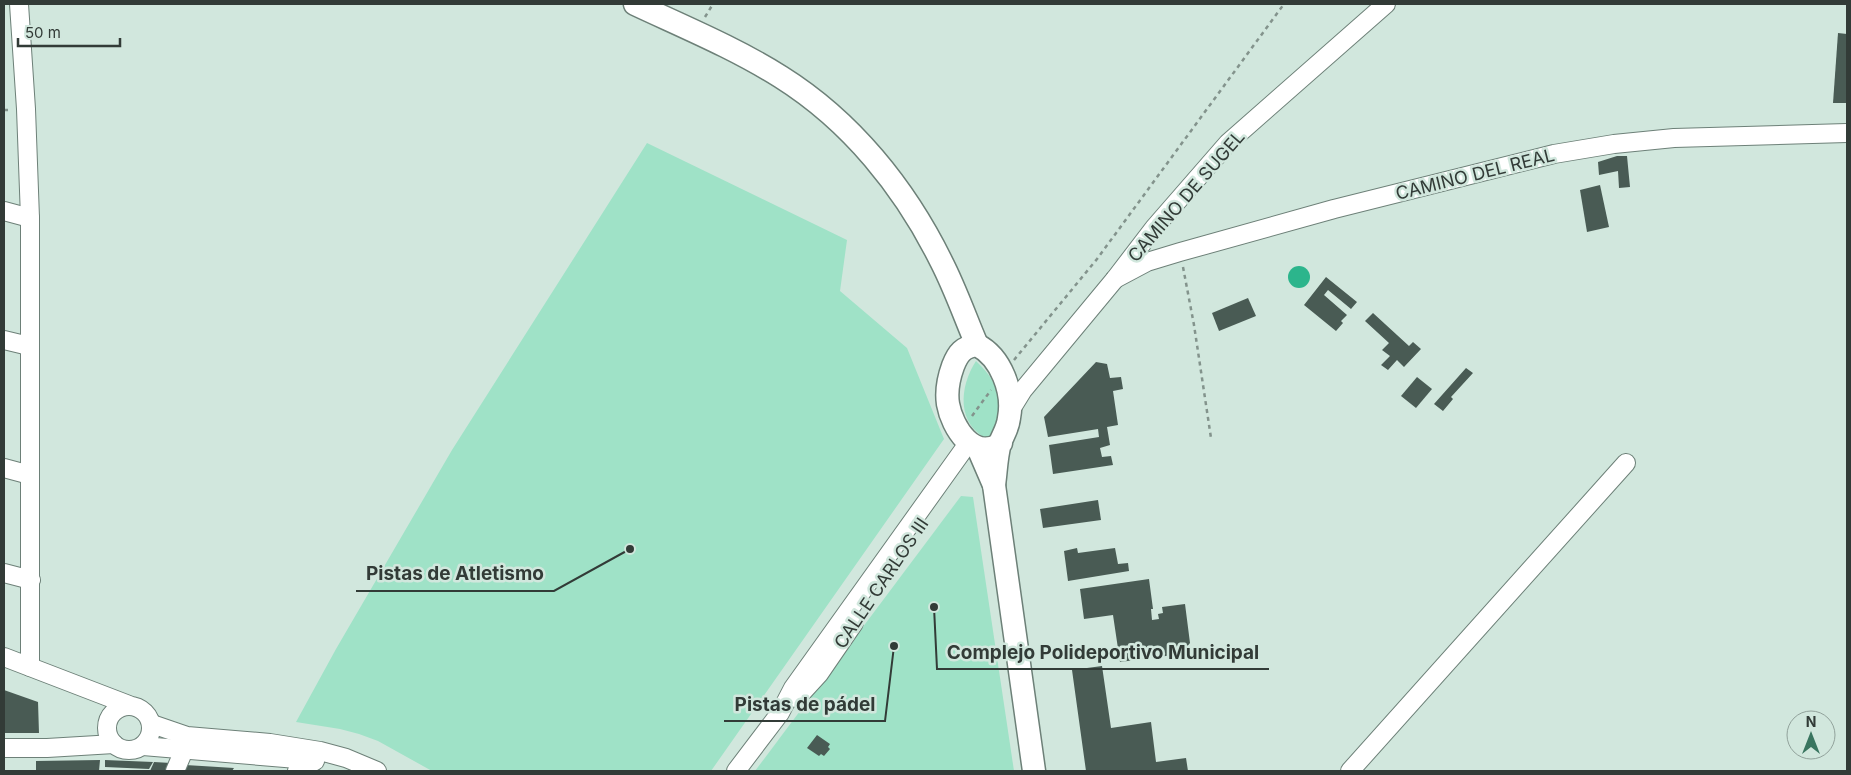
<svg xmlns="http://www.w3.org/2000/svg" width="1851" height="775" font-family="Inter,sans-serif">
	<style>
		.green { fill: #9fe2c7 }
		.water { fill: #2cb58c }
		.building { fill: #495b54 }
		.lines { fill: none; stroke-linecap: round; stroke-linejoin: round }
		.minor-casing { stroke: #6d8078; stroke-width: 20 }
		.major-casing { stroke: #6d8078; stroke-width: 25 }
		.path { stroke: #83938c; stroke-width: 2.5; stroke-dasharray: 4 4; stroke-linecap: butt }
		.minor { stroke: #fff; stroke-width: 18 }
		.major { stroke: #fff; stroke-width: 22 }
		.labels { text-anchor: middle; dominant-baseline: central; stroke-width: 5; stroke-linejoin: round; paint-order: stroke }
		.street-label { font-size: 18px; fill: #323b37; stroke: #d1e7dd }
		.leader { fill: none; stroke: #323b37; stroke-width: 2 }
		.callout-dot { fill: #323b37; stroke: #d1e7dd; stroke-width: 2 }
		.callout-label { font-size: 19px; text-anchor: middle; font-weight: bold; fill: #323b37; stroke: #d1e7dd; stroke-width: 5; stroke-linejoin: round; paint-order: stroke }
	</style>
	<rect width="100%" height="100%" fill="#d1e7dd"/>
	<g class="green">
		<polygon points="647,143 847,240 840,291 907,348 944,439 711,771 432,771 378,741 359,734 340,729 296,722 336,649 452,450"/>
		<path d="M976,361C1003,386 1004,407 989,440C956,425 959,387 976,361Z"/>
		<polygon points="961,496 973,497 1014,771 755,771"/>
	</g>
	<circle class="water" cx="1299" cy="277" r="11"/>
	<g class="building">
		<polygon points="1838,33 1847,34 1847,103 1833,103"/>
		<polygon points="1617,156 1627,156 1630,187 1619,188 1618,171 1599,175 1598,162"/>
		<polygon points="1600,185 1609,227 1587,232 1580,190"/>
		<polygon points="1326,277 1357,302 1351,309 1328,290 1324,295 1347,315 1341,321 1343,323 1336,331 1304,305"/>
		<polygon points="1248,298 1256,316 1219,331 1212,313"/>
		<polygon points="1373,313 1409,346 1413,342 1421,349 1404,367 1397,360 1388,370 1381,365 1390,356 1382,350 1389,343 1365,321"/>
		<polygon points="1096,362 1107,364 1110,378 1121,377 1123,389 1113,391 1118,425 1107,427 1110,445 1100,448 1102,457 1111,456 1113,465 1053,474 1049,445 1099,437 1098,429 1048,437 1044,417"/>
		<polygon points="1466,368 1473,373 1451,397 1453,399 1443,411 1434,404"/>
		<polygon points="1417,377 1432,389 1416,408 1401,396"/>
		<polygon points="1098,500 1101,520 1043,528 1040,509"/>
		<polygon points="1077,548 1078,553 1115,548 1118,564 1128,563 1129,571 1068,581 1064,551"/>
		<polygon points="1149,579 1153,609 1151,609 1152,620 1159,619 1158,614 1163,613 1162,607 1185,604 1190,643 1181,654 1120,662 1113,615 1084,619 1080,589"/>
		<polygon points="1102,666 1111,728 1151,722 1156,762 1186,758 1188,771 1086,771 1072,670"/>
		<polygon points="4,690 38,702 39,733 4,733"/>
		<polygon points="817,735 830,744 828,747 830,749 824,756 821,754 819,756 807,748"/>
		<polygon points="100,760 99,771 36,771 36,761"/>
		<polygon points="105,760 153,762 149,769 105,767"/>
		<polygon points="154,762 171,763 167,771 150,771"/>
		<polygon points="185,765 202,766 234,768 232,771 182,771"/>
	</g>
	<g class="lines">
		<g class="minor-casing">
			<g id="minor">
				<polyline points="19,4 26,109 30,218 30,667"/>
				<polyline points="4,211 30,218"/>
				<polyline points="1115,279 1147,262 1180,252 1334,209 1554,154 1614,144 1674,138 1847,133"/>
				<polyline points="4,340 29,346"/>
				<polyline points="1010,411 1023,390 1115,279 1154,228 1228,143 1386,4"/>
				<polyline points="4,468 30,475"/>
				<polyline points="4,573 31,580"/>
				<polyline points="4,657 129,705"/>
				<polyline points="797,698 819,674 854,623"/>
				<circle cx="129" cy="728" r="22"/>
				<polyline points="152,724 187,736 270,743 320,751 346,758 377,771"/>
				<polyline points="143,746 297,759"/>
				<polyline points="4,748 47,748 114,744"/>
				<polyline points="175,771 184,750"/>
				<polyline points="297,771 315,761"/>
				<polyline points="736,771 780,713 793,688 969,442"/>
				<polyline points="1350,771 1626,463"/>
			</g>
		</g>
		<g class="major-casing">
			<g id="major">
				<path d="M635,4C684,27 735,48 781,77C851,121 905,188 941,261C955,288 965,317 977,345"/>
				<polyline points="978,448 994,485 1034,771"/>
				<path d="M994,485C996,472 996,457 1000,443C1003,435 1008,428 1009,418C1014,392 1001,357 977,345C963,347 958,353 953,366C949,377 946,391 948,404C952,427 974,463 1001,443"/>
			</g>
		</g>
		<g class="path">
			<polyline points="705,17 713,4"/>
			<polyline points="4,110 12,110"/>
			<polyline points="1183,267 1194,325 1211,438"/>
			<polyline points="1014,360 1097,259 1284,4"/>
			<polyline points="972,416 991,390"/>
		</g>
		<use href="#minor" class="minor"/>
		<use href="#major" class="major"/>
	</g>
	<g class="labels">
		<g class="street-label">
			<text transform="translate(1475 174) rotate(-14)">CAMINO DEL REAL</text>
			<text transform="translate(1186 196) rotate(-49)">CAMINO DE SUGEL</text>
			<text transform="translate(881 583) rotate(-56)">CALLE CARLOS III</text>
		</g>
	</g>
	<path class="leader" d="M630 549L554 591H356M934 607L937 669H1269M894 646L885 721H724"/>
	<g class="callout-dot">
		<circle cx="630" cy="549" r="5"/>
		<circle cx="934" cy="607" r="5"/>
		<circle cx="894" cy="646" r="5"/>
	</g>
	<g class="callout-label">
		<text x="455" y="580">Pistas de Atletismo</text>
		<text x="1103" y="659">Complejo Polideportivo Municipal</text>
		<text x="805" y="711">Pistas de pádel</text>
	</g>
	<rect width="1851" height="775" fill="none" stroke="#323b37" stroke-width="10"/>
	<g transform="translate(1811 735)"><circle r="24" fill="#d1e7dd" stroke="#91a29b"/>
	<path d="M0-4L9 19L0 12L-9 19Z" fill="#39755f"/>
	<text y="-8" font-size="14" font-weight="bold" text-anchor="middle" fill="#323b37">N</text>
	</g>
	<path d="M18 38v8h102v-8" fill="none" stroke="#323b37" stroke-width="2.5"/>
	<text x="25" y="38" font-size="15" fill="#323b37" stroke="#d1e7dd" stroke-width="4" paint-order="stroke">50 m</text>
</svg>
